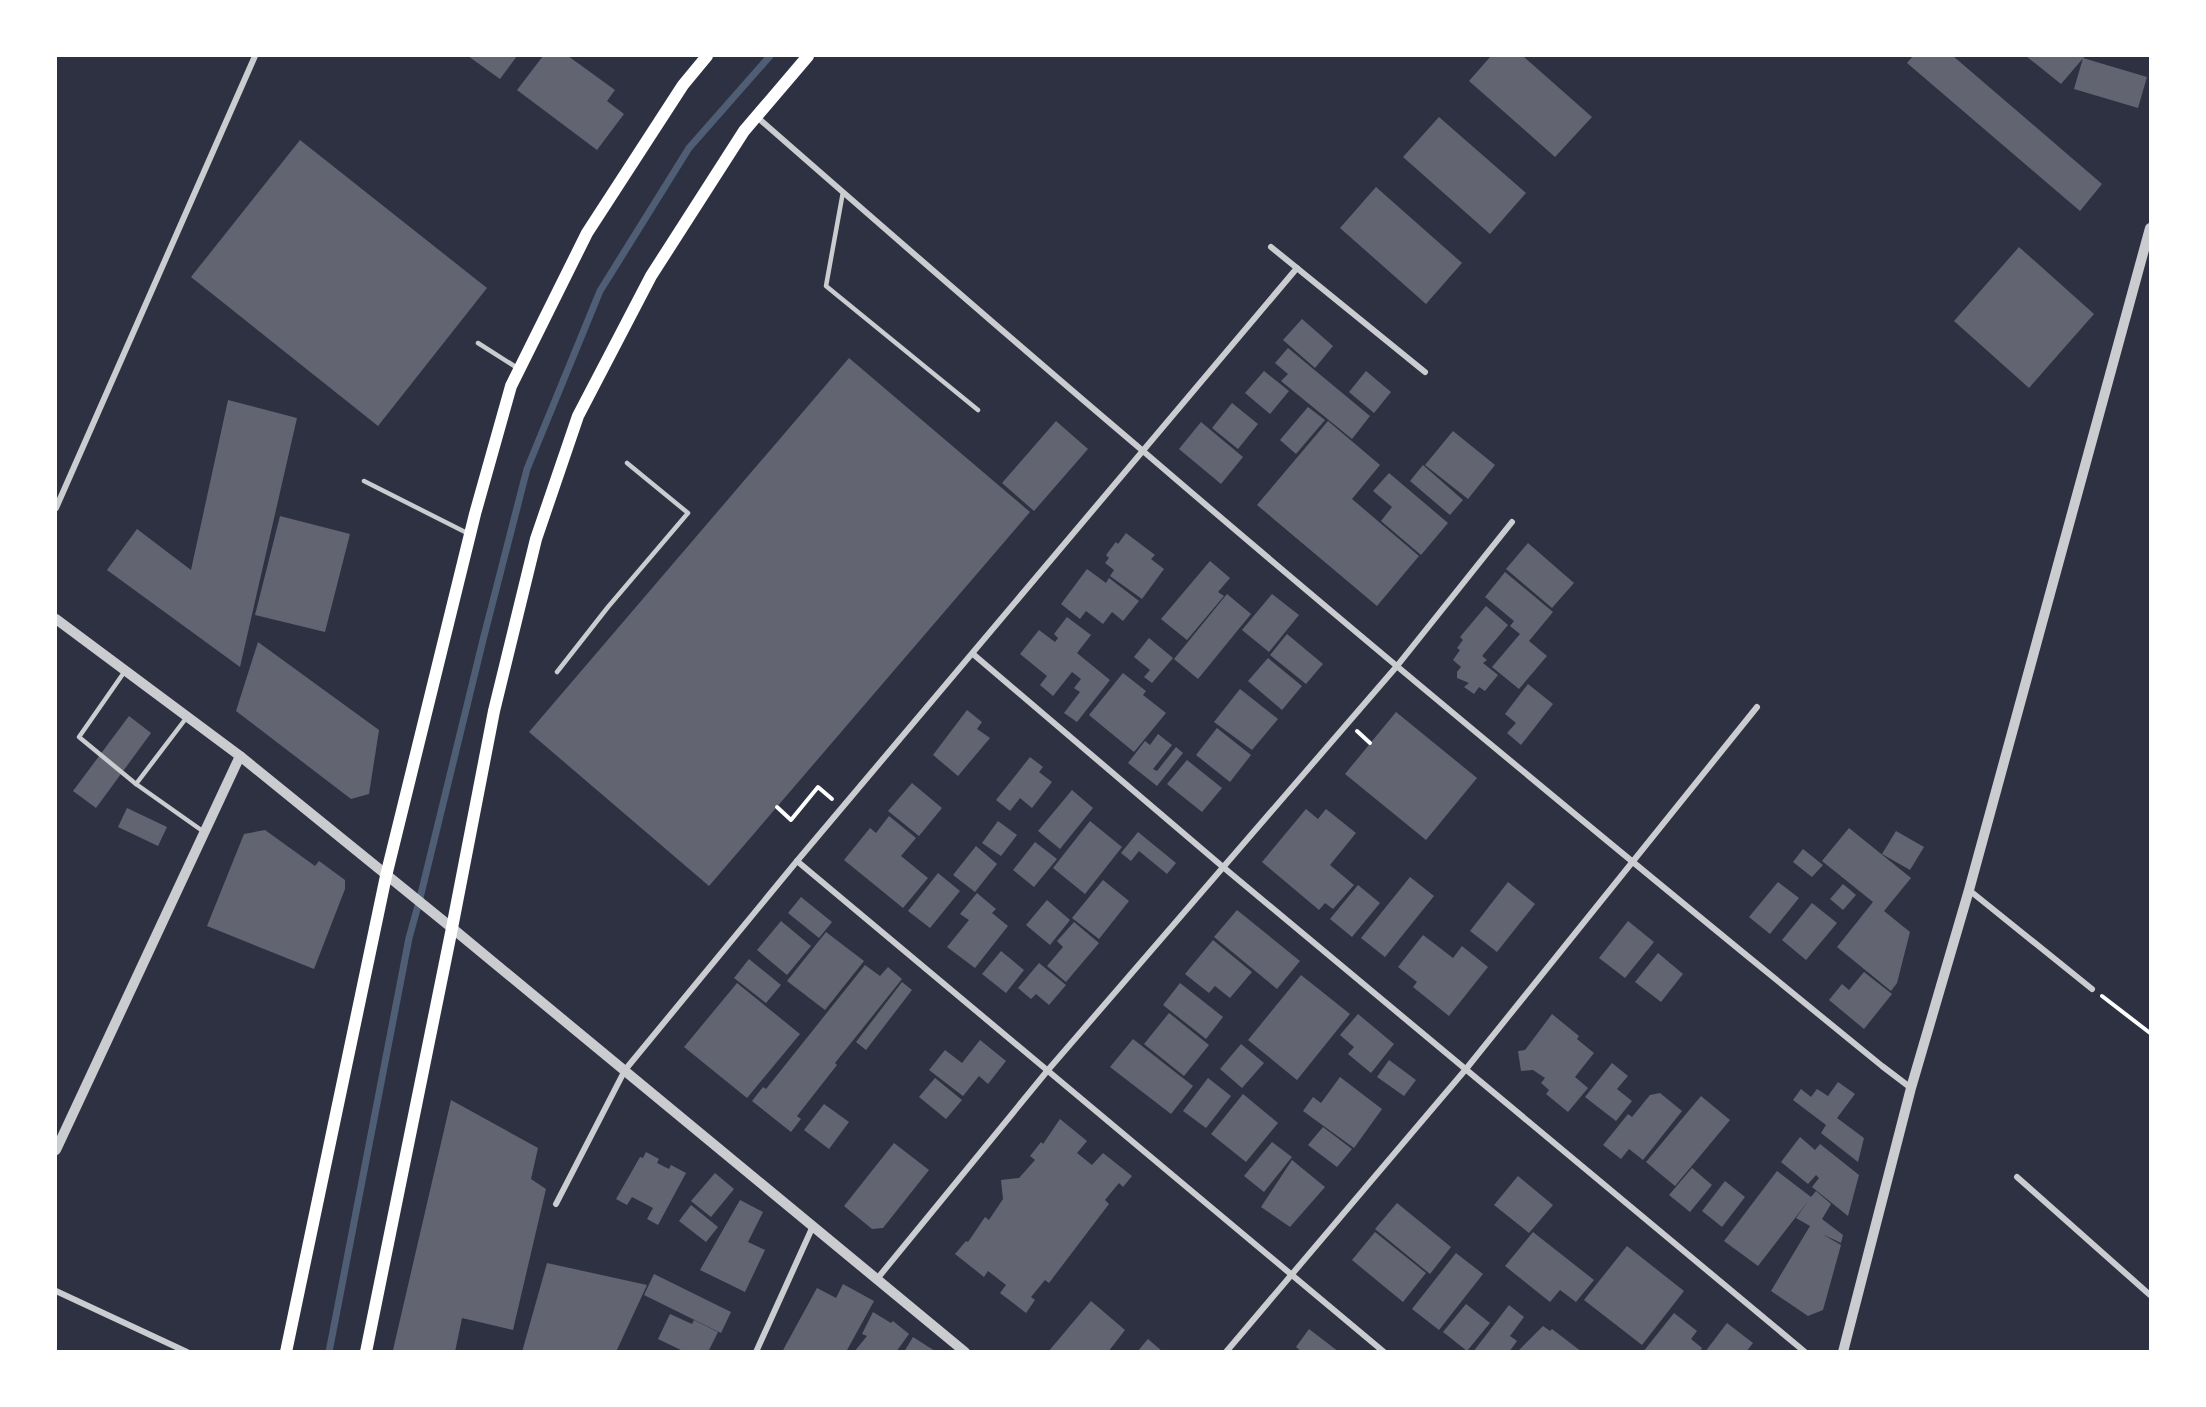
<svg xmlns="http://www.w3.org/2000/svg" width="2206" height="1407" font-family="Bitter,serif">
	<style>
		.lines { fill: none; stroke-linecap: round; stroke-linejoin: round }
		.stream { stroke: #4f5d75; stroke-width: 7 }
		.building { fill: #626471 }
		.path { stroke: #fff; stroke-width: 4 }
		.service { stroke: #caccd0; stroke-width: 4.5 }
		.minor { stroke: #caccd0; stroke-width: 6 }
		.tertiary { stroke: #caccd0; stroke-width: 10 }
		.secondary { stroke: #fff; stroke-width: 12 }
	</style>
	<rect width="100%" height="100%" fill="#2d3142"/>
	<g class="lines">
		<polyline class="stream" points="329,1352 409,938 419,902 483,640 527,469 600,291 689,148 770,56"/>
	</g>
	<g class="building">
		<polygon points="468,56 517,56 500,79"/>
		<polygon points="543,56 568,56 615,90 607,101 624,114 597,150 517,90"/>
		<polygon points="1491,56 1523,56 1592,117 1555,157 1469,81"/>
		<polygon points="1913,56 1953,56 2102,184 2080,211 1907,63"/>
		<polygon points="2026,56 2085,56 2061,84"/>
		<polygon points="2083,58 2147,77 2138,108 2074,89"/>
		<polygon points="1439,117 1526,193 1490,234 1403,157"/>
		<polygon points="300,140 487,288 378,426 191,277"/>
		<polygon points="1376,187 1462,263 1426,304 1340,228"/>
		<polygon points="2019,247 2094,314 2029,388 1954,321"/>
		<polygon points="1302,319 1333,346 1315,368 1283,340"/>
		<polygon points="1288,348 1370,416 1352,439 1281,381 1288,374 1275,363"/>
		<polygon points="849,358 1030,512 709,886 529,732"/>
		<polygon points="1264,371 1289,391 1270,414 1245,393"/>
		<polygon points="1366,371 1391,392 1374,413 1349,392"/>
		<polygon points="228,400 297,418 240,667 107,570 137,529 191,570"/>
		<polygon points="1232,403 1258,424 1238,449 1212,428"/>
		<polygon points="1308,407 1325,420 1296,454 1280,440"/>
		<polygon points="1056,421 1088,449 1034,511 1002,483"/>
		<polygon points="1328,421 1380,465 1352,499 1419,556 1377,606 1257,505"/>
		<polygon points="1201,422 1243,457 1221,484 1179,449"/>
		<polygon points="1453,431 1495,465 1468,499 1425,465"/>
		<polygon points="1423,465 1463,500 1450,515 1410,481"/>
		<polygon points="1389,473 1448,523 1421,555 1381,521 1392,507 1373,491"/>
		<polygon points="280,516 350,534 325,632 255,615"/>
		<polygon points="1126,533 1155,555 1151,559 1164,569 1142,599 1110,576 1114,570 1105,563 1109,558 1106,555 1116,542 1118,544"/>
		<polygon points="1528,543 1574,583 1552,608 1506,569"/>
		<polygon points="1210,561 1230,578 1218,592 1224,596 1187,640 1161,619"/>
		<polygon points="1087,569 1106,583 1109,578 1139,601 1123,621 1112,612 1103,624 1086,611 1080,619 1061,604"/>
		<polygon points="1505,572 1553,612 1529,641 1547,656 1519,689 1492,667 1520,634 1510,626 1514,621 1485,597"/>
		<polygon points="1227,594 1251,614 1198,679 1174,659"/>
		<polygon points="1272,594 1299,615 1269,652 1242,630"/>
		<polygon points="1486,606 1508,625 1482,656 1487,660 1483,663 1498,675 1485,691 1479,687 1474,694 1464,687 1469,683 1457,678 1457,672 1461,667 1453,660 1460,650 1457,648 1463,640 1460,637"/>
		<polygon points="1067,617 1091,635 1077,653 1110,680 1077,722 1064,713 1080,692 1074,688 1081,679 1072,672 1053,696 1040,685 1047,676 1020,654 1039,630 1055,642 1058,638 1054,634"/>
		<polygon points="1287,634 1323,664 1306,684 1270,655"/>
		<polygon points="1149,638 1173,658 1152,683 1144,677 1150,670 1134,657"/>
		<polygon points="258,642 379,730 369,794 351,799 236,711"/>
		<polygon points="1268,658 1302,686 1282,710 1248,681"/>
		<polygon points="1123,673 1146,691 1143,695 1166,713 1134,752 1089,715"/>
		<polygon points="1528,684 1553,704 1521,745 1507,733 1516,723 1505,714"/>
		<polygon points="1240,689 1278,719 1252,750 1214,722"/>
		<polygon points="967,710 982,722 977,729 990,738 958,776 933,755"/>
		<polygon points="1396,712 1477,778 1426,840 1345,774"/>
		<polygon points="129,716 151,733 96,808 73,791"/>
		<polygon points="1217,728 1251,755 1230,782 1196,755"/>
		<polygon points="1158,734 1172,745 1153,769 1157,771 1176,747 1183,753 1157,786 1128,763 1145,741 1150,745"/>
		<polygon points="1030,757 1043,767 1039,772 1052,782 1032,808 1020,798 1010,811 996,800"/>
		<polygon points="1187,760 1222,788 1202,812 1167,784"/>
		<polygon points="912,783 942,808 919,836 888,811"/>
		<polygon points="1072,790 1093,808 1060,849 1038,831"/>
		<polygon points="127,808 167,827 158,846 118,827"/>
		<polygon points="1306,809 1318,819 1326,809 1356,833 1330,865 1354,885 1333,909 1325,903 1319,910 1262,862"/>
		<polygon points="889,816 916,838 901,856 928,878 903,908 844,860 870,828 876,833"/>
		<polygon points="998,821 1017,835 1001,856 982,843"/>
		<polygon points="1090,821 1122,847 1085,894 1053,868"/>
		<polygon points="1849,828 1911,878 1884,911 1910,932 1897,983 1891,991 1837,947 1873,902 1822,861"/>
		<polygon points="265,830 315,866 319,861 345,880 345,889 314,969 207,926 244,834"/>
		<polygon points="1896,831 1924,847 1910,870 1882,854"/>
		<polygon points="1138,832 1176,863 1167,874 1139,851 1131,861 1121,853"/>
		<polygon points="1035,842 1057,859 1034,887 1013,870"/>
		<polygon points="976,846 997,864 975,892 953,875"/>
		<polygon points="1803,849 1823,865 1812,877 1793,862"/>
		<polygon points="938,873 960,891 930,928 908,911"/>
		<polygon points="1410,877 1434,896 1385,957 1361,938"/>
		<polygon points="1103,880 1129,901 1099,939 1072,918"/>
		<polygon points="1508,882 1535,904 1497,952 1470,931"/>
		<polygon points="1778,882 1799,898 1770,934 1749,917"/>
		<polygon points="1843,884 1856,895 1843,910 1830,899"/>
		<polygon points="1358,885 1380,903 1352,937 1330,919"/>
		<polygon points="977,893 996,909 992,913 1008,926 975,968 947,947 969,920 960,914"/>
		<polygon points="801,897 832,922 819,938 788,913"/>
		<polygon points="1047,900 1070,920 1050,945 1026,925"/>
		<polygon points="1812,903 1837,923 1806,960 1782,940"/>
		<polygon points="1237,910 1300,961 1277,989 1214,937"/>
		<polygon points="781,921 811,946 787,975 757,950"/>
		<polygon points="1628,921 1654,942 1625,978 1599,958"/>
		<polygon points="1074,922 1099,943 1066,982 1047,966 1063,947 1057,941"/>
		<polygon points="826,932 864,961 825,1010 787,981"/>
		<polygon points="1423,935 1453,958 1462,946 1488,967 1449,1016 1413,987 1417,982 1398,967"/>
		<polygon points="1213,940 1252,972 1230,998 1215,986 1209,993 1185,974"/>
		<polygon points="1001,951 1024,970 1006,993 982,974"/>
		<polygon points="1658,953 1683,974 1661,1002 1635,982"/>
		<polygon points="749,959 781,985 766,1003 734,978"/>
		<polygon points="1039,963 1066,985 1049,1005 1036,994 1031,999 1018,988"/>
		<polygon points="865,965 880,976 888,967 902,979 835,1063 837,1065 797,1116 801,1119 791,1132 752,1101 763,1087 766,1089"/>
		<polygon points="1864,972 1892,994 1864,1029 1829,1000 1842,984 1849,990"/>
		<polygon points="1301,975 1350,1014 1297,1080 1248,1040"/>
		<polygon points="902,982 912,990 866,1050 856,1042"/>
		<polygon points="737,983 800,1034 747,1098 684,1047"/>
		<polygon points="1180,983 1223,1017 1206,1039 1163,1005"/>
		<polygon points="1169,1013 1209,1045 1184,1076 1144,1044"/>
		<polygon points="1358,1014 1394,1044 1371,1073 1348,1054 1354,1047 1340,1035"/>
		<polygon points="1552,1014 1579,1036 1577,1039 1594,1053 1575,1077 1588,1088 1568,1112 1546,1094 1549,1090 1541,1083 1545,1078 1533,1070 1521,1071 1518,1051 1525,1050"/>
		<polygon points="1133,1039 1193,1086 1171,1114 1110,1067"/>
		<polygon points="980,1040 1006,1061 988,1084 979,1076 963,1096 929,1070 945,1050 962,1063"/>
		<polygon points="1241,1044 1264,1063 1242,1088 1220,1069"/>
		<polygon points="1389,1060 1416,1080 1404,1096 1377,1077"/>
		<polygon points="1612,1063 1628,1076 1617,1089 1632,1101 1616,1121 1585,1097"/>
		<polygon points="1340,1077 1382,1109 1354,1148 1303,1111 1313,1097 1321,1103"/>
		<polygon points="935,1078 962,1100 946,1119 919,1097"/>
		<polygon points="1208,1078 1231,1096 1206,1128 1183,1111"/>
		<polygon points="1838,1082 1855,1094 1837,1118 1864,1138 1858,1162 1821,1133 1826,1125 1793,1100 1801,1089 1811,1097 1817,1089 1828,1096"/>
		<polygon points="1660,1093 1682,1111 1643,1160 1629,1149 1621,1159 1603,1145 1628,1114 1632,1117 1650,1095"/>
		<polygon points="1243,1094 1278,1123 1246,1162 1211,1134"/>
		<polygon points="1701,1096 1730,1120 1675,1186 1646,1162"/>
		<polygon points="451,1100 538,1148 531,1179 546,1189 513,1330 462,1318 455,1352 402,1352 393,1350"/>
		<polygon points="824,1104 849,1122 829,1149 804,1130"/>
		<polygon points="1060,1119 1087,1141 1077,1153 1092,1165 1103,1153 1132,1176 1123,1187 1119,1183 1105,1200 1109,1204 1049,1283 1045,1280 1031,1297 1035,1300 1026,1313 1000,1293 1006,1285 988,1271 984,1277 955,1254 966,1241 968,1242 985,1217 989,1220 1003,1199 1001,1180 1019,1178 1035,1160 1030,1156 1041,1142 1043,1144"/>
		<polygon points="1323,1127 1352,1149 1337,1167 1308,1145"/>
		<polygon points="1800,1137 1815,1150 1820,1144 1859,1175 1848,1216 1812,1187 1819,1178 1816,1175 1808,1184 1781,1162"/>
		<polygon points="1272,1142 1292,1157 1264,1192 1244,1176"/>
		<polygon points="894,1143 929,1170 883,1228 872,1229 844,1206"/>
		<polygon points="646,1152 659,1159 657,1163 669,1169 671,1165 686,1173 658,1225 647,1219 653,1208 632,1197 627,1205 616,1199 640,1157 643,1158"/>
		<polygon points="1292,1160 1325,1187 1290,1227 1261,1207"/>
		<polygon points="1692,1168 1712,1185 1690,1212 1669,1195"/>
		<polygon points="1777,1171 1811,1197 1816,1191 1831,1204 1822,1219 1843,1235 1841,1243 1822,1234 1841,1245 1823,1310 1808,1316 1771,1291 1810,1226 1796,1218 1809,1200 1758,1266 1724,1241"/>
		<polygon points="715,1173 734,1189 711,1217 691,1201"/>
		<polygon points="1518,1176 1553,1205 1529,1233 1494,1205"/>
		<polygon points="1725,1181 1745,1197 1722,1227 1702,1211"/>
		<polygon points="740,1200 763,1212 748,1242 765,1250 745,1292 700,1270"/>
		<polygon points="1397,1203 1451,1247 1430,1274 1375,1229"/>
		<polygon points="691,1205 718,1227 706,1242 679,1221"/>
		<polygon points="1375,1232 1426,1273 1403,1302 1352,1260"/>
		<polygon points="1533,1232 1594,1280 1576,1302 1560,1290 1550,1302 1505,1266"/>
		<polygon points="1627,1246 1684,1291 1642,1345 1584,1300"/>
		<polygon points="1456,1253 1483,1274 1439,1330 1412,1309"/>
		<polygon points="547,1263 647,1285 616,1352 522,1352"/>
		<polygon points="654,1274 731,1312 721,1333 644,1295"/>
		<polygon points="843,1284 874,1301 846,1352 782,1352 817,1288 836,1298"/>
		<polygon points="1091,1301 1125,1330 1108,1352 1048,1352"/>
		<polygon points="1466,1304 1490,1323 1467,1351 1443,1332"/>
		<polygon points="1509,1305 1524,1317 1510,1336 1517,1341 1509,1352 1473,1352"/>
		<polygon points="873,1312 891,1323 893,1321 909,1334 896,1352 854,1352 867,1336 862,1334"/>
		<polygon points="1674,1313 1697,1331 1691,1339 1702,1348 1700,1352 1643,1352"/>
		<polygon points="670,1314 692,1324 694,1320 718,1332 708,1352 685,1352 658,1339"/>
		<polygon points="1727,1323 1753,1343 1746,1352 1705,1352"/>
		<polygon points="1543,1326 1550,1331 1552,1329 1582,1352 1517,1352"/>
		<polygon points="1309,1329 1339,1352 1302,1352 1296,1347"/>
		<polygon points="913,1337 927,1346 937,1352 904,1352"/>
		<polygon points="1148,1339 1163,1352 1137,1352"/>
	</g>
	<g class="lines">
		<g class="path">
			<polyline points="1357,731 1370,743"/>
			<polyline points="777,807 791,820 818,787 832,799"/>
			<polyline points="2102,996 2150,1033"/>
		</g>
		<g class="service">
			<polyline points="843,192 826,286 978,410"/>
			<polyline points="478,343 519,369"/>
			<polyline points="364,481 469,534"/>
			<polyline points="125,671 79,737 136,784 204,832"/>
			<polyline points="557,672 608,607 688,513 627,463"/>
			<polyline points="136,784 187,717"/>
		</g>
		<g class="minor">
			<path d="M757,117C885,229 1013,341 1143,451C1386,660 1634,864 1882,1066L1911,1088"/>
			<polyline points="1271,247 1425,372"/>
			<polyline points="56,508 255,56"/>
			<polyline points="973,654 1223,867 1805,1352"/>
			<polyline points="797,861 1384,1352"/>
			<polyline points="1969,890 2092,989"/>
			<polyline points="2017,1177 2150,1295"/>
			<polyline points="556,1204 625,1070 797,861 1297,268"/>
			<polyline points="877,1279 1048,1070 1397,666 1512,522"/>
			<polyline points="56,1291 187,1352"/>
			<polyline points="756,1352 813,1226"/>
			<polyline points="1226,1352 1466,1069 1757,707"/>
		</g>
		<g class="tertiary">
			<polyline points="56,619 240,756 452,928 965,1352"/>
			<polyline points="56,1150 240,756"/>
			<polyline points="1843,1352 1911,1088 1969,890 2150,228"/>
		</g>
		<g class="secondary">
			<polyline points="286,1352 386,876 475,514 511,386 587,233 683,85 707,56"/>
			<polyline points="366,1352 452,928 494,711 536,539 578,416 651,276 744,131 808,56"/>
		</g>
	</g>
	<rect width="2206" height="1407" fill="none" stroke="#ffffff" stroke-width="114"/>
</svg>
